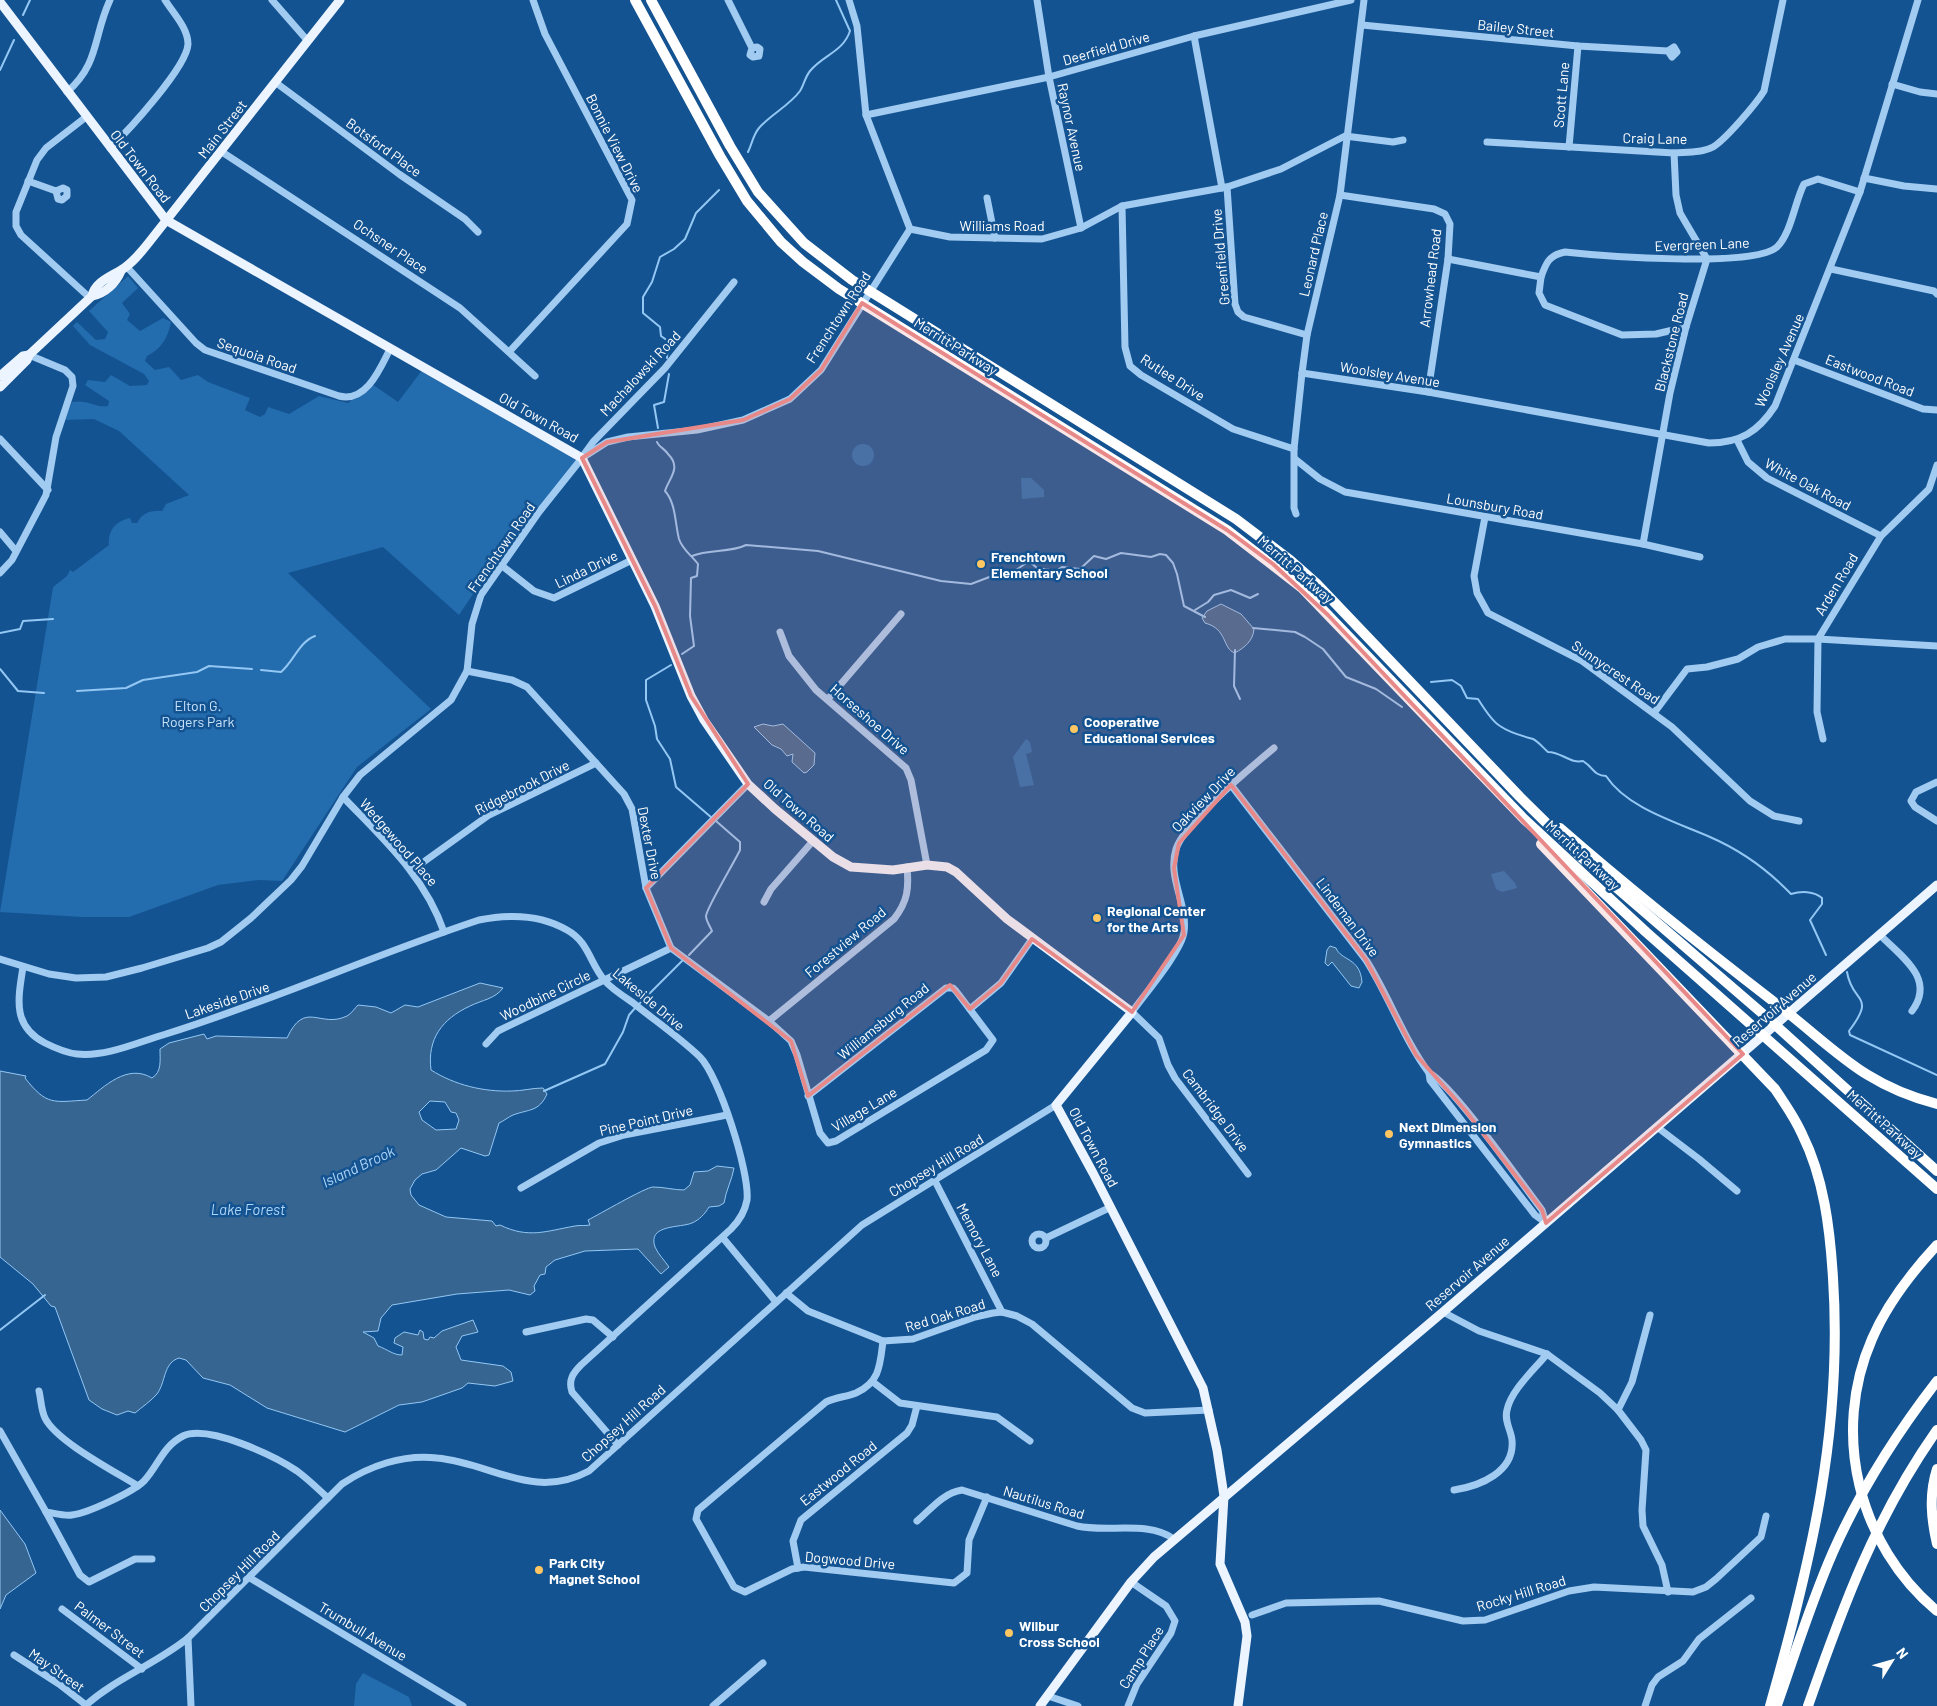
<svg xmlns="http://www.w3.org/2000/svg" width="1937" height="1706" font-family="Barlow,sans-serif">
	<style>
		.green { fill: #236cae }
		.water { fill: #366591; stroke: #93c7f4; fill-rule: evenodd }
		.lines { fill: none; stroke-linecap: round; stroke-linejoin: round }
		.stream { stroke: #93c7f4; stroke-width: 2 }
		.minor { stroke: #a1cbf1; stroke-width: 7 }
		.major { stroke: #ebf4ff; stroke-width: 9 }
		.highway { stroke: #fff; stroke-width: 10 }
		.marked { fill: #e88989; fill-opacity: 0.2; stroke: #e88989; stroke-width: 4; stroke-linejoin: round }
		.poi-dot { fill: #ffc661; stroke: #145391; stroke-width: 2 }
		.labels { text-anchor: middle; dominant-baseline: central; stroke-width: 5; stroke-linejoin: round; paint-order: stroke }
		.street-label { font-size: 14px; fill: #fff; stroke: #145391 }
		.poi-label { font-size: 14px; font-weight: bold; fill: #fff; stroke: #145391; text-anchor: start }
		.park-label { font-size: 14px; fill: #c8e3fc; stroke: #145391 }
		.water-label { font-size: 15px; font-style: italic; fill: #add5f8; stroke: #145391 }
	</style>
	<rect width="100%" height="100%" fill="#145391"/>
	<g class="green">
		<path d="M128,276L138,288L122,303L130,314L127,320L140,331L163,318L171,322C168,338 161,349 147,356L145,361L155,370L169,367L181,380L198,375L208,382L250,398L245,410L260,417L265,414L268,407L289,414L319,396L348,403L372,384L398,402L423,369L580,457L517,540H509L459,615L383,547L288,573L431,709L357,767L282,881L259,880L218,885L129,917H82L0,912L53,587L67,576L70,570L73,572L109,545C107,531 116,521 130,518L132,523H137C142,513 151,510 162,511L166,504L189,495L119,431L94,419L65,420L72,402C87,399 96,408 108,406L109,401L85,385L88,380L105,382L111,375L130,386L147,385L149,381L144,374L90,345L73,326L77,322L96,340L105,339L108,332L89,311Z"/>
		<circle cx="863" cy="455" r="11"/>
		<polygon points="1021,478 1031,478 1044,490 1044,497 1022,499"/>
		<polygon points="1026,739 1030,742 1032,752 1026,754 1034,785 1020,787 1013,757"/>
		<polygon points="1504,871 1515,883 1517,888 1502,892 1496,889 1491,874"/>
		<polygon points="363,1673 409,1697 412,1706 354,1706 356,1684"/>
	</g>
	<g class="water">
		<path d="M1221,604L1241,614L1254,629C1253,641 1245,647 1235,653C1222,649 1228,629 1205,623L1202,618L1207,611Z"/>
		<polygon points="763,724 773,726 783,724 815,753 814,765 807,772 804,773 792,762 793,754 787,756 781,749 772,745 754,727"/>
		<path d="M1330,946L1336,948C1341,961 1360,957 1362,982L1359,988L1351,986L1332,962L1328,966L1325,963L1327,950Z"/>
		<path d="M480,983L503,988C495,999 482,1000 470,1006C442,1019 427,1039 431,1070C455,1085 483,1092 512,1091C522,1091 532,1088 543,1088L547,1094C539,1112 529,1109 513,1115C508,1117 504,1121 499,1123L489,1155L485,1156L461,1148L436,1170L422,1174L415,1180L410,1189L411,1195L419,1205L446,1217L492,1221L496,1226L500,1225C529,1239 546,1231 575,1226C581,1225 584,1226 590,1225L588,1220C598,1215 646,1187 653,1187C664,1187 674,1190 684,1190L690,1185L694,1172L708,1171L717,1166L734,1168C732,1180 726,1190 724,1203L719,1206L709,1207C705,1214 699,1220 692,1223C681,1228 647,1224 655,1247C658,1254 665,1261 669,1267L661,1274L638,1249L585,1251L555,1260L546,1267L545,1274L540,1275L534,1286L535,1291L530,1295L509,1290L457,1294L392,1305L381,1318L378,1331L363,1332L374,1338L378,1346C387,1349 393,1355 402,1355L403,1347L394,1343L395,1338L404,1332L418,1335L420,1330L423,1332L424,1339L428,1340L430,1337L434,1338L442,1331L473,1320L478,1332L462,1336L456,1347L461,1360L503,1366L511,1372L513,1381L495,1386L468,1383L462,1388L422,1402L399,1405L345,1432L267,1408L230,1385L203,1378L186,1360L179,1358C163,1363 166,1382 157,1394C151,1401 142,1407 135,1413L128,1411L117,1415L102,1409L89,1400L55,1307L51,1306L33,1284L0,1257V1071L26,1076L25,1078C47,1106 53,1102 87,1100C104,1087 127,1063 152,1078C162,1072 160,1060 160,1049L169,1043L204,1034L207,1039L216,1036L287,1038C305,999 320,1029 347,1016C351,1014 355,1008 358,1005L376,1007L391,1013L405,1005L418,1007ZM430,1101L445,1102L451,1112L456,1113L459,1120L456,1129L436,1130L422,1120L419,1112Z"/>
		<polygon points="0,1510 25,1544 36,1573 6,1595 0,1609"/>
	</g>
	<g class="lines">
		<g class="stream">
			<polyline points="23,15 30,0"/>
			<polyline points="0,70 14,40"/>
			<path d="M748,152C752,144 753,135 759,128C771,114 789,106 800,91C804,85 805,77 810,71C823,55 843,52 850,31L836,0"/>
			<polyline points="667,358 668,341 661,336 660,327 643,313 643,297 652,282 660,257 674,249 685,239 696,213 719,190"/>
			<polyline points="658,428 654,405 664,402 669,374"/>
			<path d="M657,442C659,447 665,449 668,454C682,468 669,478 665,491C676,503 675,524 679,539C682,549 692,556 698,564L697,576L691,578L690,616L694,646L682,654"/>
			<path d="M692,556C709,549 730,553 746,545L818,551L941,581L971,584L1000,573L1009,575L1029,561L1037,568L1056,571L1062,567L1080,569L1094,556L1106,559L1121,553L1151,557L1160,554L1166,555L1173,563L1177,574L1184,606L1205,617"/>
			<polyline points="1195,610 1208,602 1214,595 1231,590 1250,598 1258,594"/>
			<polyline points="1253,628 1295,632 1305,637 1323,649 1346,677 1376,689 1402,707"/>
			<polyline points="0,633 20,629 23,621 53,619"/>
			<polyline points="1235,650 1234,686 1240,699"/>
			<polyline points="671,665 646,680 646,700 655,726 657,739 670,759 676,787 712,818"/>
			<polyline points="0,669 18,691 44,693"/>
			<path d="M261,670L281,672C294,661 299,642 315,636"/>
			<path d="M1431,682L1452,680L1461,686L1467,698L1478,699C1483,707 1493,722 1500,726C1510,733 1522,736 1533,739C1538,741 1543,748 1548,752C1562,752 1570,764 1583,761C1593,767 1594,776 1606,776C1627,808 1676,822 1710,837C1740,850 1768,870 1791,894C1801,891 1814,891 1822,898V904L1810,920L1826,955"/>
			<polyline points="77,691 126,688 143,680 197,672 209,666 252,669"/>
			<path d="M689,955L712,931C710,926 706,921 706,916C706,909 735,861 740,850V842L716,821"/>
			<path d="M1847,972C1852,1004 1877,994 1849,1031L1850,1035L1937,1075"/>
			<polyline points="639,1004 682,961"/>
			<polyline points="544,1091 605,1064 623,1032 629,1015 636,1007"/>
			<polyline points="0,1330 45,1295"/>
		</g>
		<g class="minor">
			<polyline points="272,0 307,40"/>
			<polyline points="728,0 752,48 750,55 753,57 759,56 760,49 757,47 752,48"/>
			<polyline points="849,0 857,26 866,115 910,229"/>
			<polyline points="1037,0 1049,77 1081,228"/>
			<polyline points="1362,25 1578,46 1668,51 1674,47 1677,52 1672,57 1668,51"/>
			<polyline points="1194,36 1222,188"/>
			<polyline points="275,82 399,174 465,219 478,232"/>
			<polyline points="1892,84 1920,92 1937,94"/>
			<path d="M67,92C100,63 93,36 110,0"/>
			<polyline points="866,115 1049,77 1194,36 1351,0"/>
			<polyline points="86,117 46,148 37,160 16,212 16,226 21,235 90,298"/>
			<path d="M1487,142L1674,153C1686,152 1702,153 1713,147C1725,140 1756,104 1764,91L1783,0"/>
			<polyline points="1569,147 1578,46"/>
			<path d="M110,148C128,131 187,67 188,44C188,28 173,13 165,0"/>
			<polyline points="222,152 460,308 535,376"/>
			<polyline points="1864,178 1904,186 1937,189"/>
			<polyline points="28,181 56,191 63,188 67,190 67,196 62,200 58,199 56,191"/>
			<polyline points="1227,187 1235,304 1238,312 1244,317 1307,335"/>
			<polyline points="1340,195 1434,209 1445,214 1450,224 1448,259 1428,392"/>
			<polyline points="987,198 995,238"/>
			<polyline points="1122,206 1125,347 1130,366 1141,375 1233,429 1294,449"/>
			<polyline points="910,229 950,237 1042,239 1081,228 1122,206 1227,187 1281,169 1345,136 1393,142 1403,140"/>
			<polyline points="1448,259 1541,277 1539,293 1545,305 1622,335 1656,334 1686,327"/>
			<path d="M126,266L196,343L205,350L339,396C366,403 380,369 390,349"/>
			<polyline points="1831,269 1934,291 1937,294"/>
			<path d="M1541,277C1546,263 1549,255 1565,252C1601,256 1754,268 1777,247C1791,234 1795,201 1804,184L1818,179L1860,192"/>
			<polyline points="510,351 627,224 632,200 545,34 533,0"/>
			<polyline points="1794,360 1923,409 1937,410"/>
			<path d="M1302,373L1428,392L1709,443C1740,443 1758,432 1775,406L1860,192L1918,0"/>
			<polyline points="0,439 48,490"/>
			<polyline points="1737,440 1748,462 1767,478 1881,536"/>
			<polyline points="585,453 593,442 665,368 734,282"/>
			<polyline points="1295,459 1320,479 1345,492 1643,544 1700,557"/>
			<polyline points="1296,514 1294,508 1294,449 1302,373 1307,335 1340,195 1364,0"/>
			<polyline points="1485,517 1474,576 1477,593 1488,613 1582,661 1672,727 1750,801 1774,816 1799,821"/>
			<polyline points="0,532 16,551"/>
			<polyline points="1643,544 1670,393 1686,327 1707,259 1680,213 1676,195 1674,153"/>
			<polyline points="501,565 534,591 554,598 632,560"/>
			<polyline points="0,573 12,560 46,495 56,437 73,386 72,377 65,370 29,355"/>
			<polyline points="780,632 789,656 816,690 906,768 911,780 927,865"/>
			<polyline points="467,671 512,680 527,687 624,794 632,809 646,888 671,948 769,1021 791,1041 797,1055 820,1133 828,1143 836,1141 986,1050 993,1040 956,991 953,988 946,988 808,1096"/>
			<polyline points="828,699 901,614"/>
			<polyline points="1654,713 1687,669 1707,667 1738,659 1758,647 1785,639 1818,639 1937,646"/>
			<polyline points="1823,739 1817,712 1818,639 1881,536 1929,489 1937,465"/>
			<polyline points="1937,782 1916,792 1911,801 1915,807 1937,821"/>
			<path d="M1231,785L1366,960C1389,996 1403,1038 1429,1073L1430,1080L1535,1215L1546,1223"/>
			<path d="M343,797C383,839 425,876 444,932"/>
			<polyline points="411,871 489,815 596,763"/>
			<polyline points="646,888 748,784"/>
			<polyline points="764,902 771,889 813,841"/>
			<path d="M1880,935C1902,957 1936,979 1912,1011"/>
			<polyline points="0,959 49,974 76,978 106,977 142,968 208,948 221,942 251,918 291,880 302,866 343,797 360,775 451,700 467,671 472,624 481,595 539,512 582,458 607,442 628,437 697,430 743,420 790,399 821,370 910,229"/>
			<path d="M23,967C18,999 12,1026 45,1043C55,1048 67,1053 77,1054C107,1057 138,1042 166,1034C272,1001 373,955 479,920C509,914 540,914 567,930C589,942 590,964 605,981C612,989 623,996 632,1002C654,1020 679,1037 700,1057C719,1076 750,1173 747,1200C745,1211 739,1221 731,1229L581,1365C573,1373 568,1380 572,1392L618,1445"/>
			<polyline points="970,1009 1001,983 1032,939"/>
			<path d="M769,1021L894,919C908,901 909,888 907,867"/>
			<polyline points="486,1044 498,1031 671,948"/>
			<path d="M1429,1073C1451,1083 1523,1185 1542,1210L1546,1223"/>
			<polyline points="1657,1127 1699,1159 1737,1191"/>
			<path d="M1248,1174L1175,1078L1168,1065L1159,1038L1132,1012C1144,995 1182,951 1184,932C1188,904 1167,878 1176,849C1185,822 1250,768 1274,748"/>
			<polyline points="935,1181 1002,1312"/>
			<polyline points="521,1188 599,1143 624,1135 727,1115"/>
			<circle cx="1039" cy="1241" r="7"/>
			<polyline points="723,1238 776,1302"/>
			<polyline points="1046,1238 1111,1207"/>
			<polyline points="786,1293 808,1311 883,1341 913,1339 975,1317 993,1313 1002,1312 1017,1316 1032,1324 1132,1408 1145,1413 1209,1410"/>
			<polyline points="1443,1312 1479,1331 1547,1354 1600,1393 1618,1410 1641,1440 1646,1450 1642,1510 1643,1526 1662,1565 1668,1592"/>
			<polyline points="526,1332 586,1319 593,1320 613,1337"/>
			<path d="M883,1341C880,1365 880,1382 856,1393C846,1397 836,1397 826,1402L698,1510L696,1519L734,1587L745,1592L792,1569L804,1567L954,1583L967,1573L969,1540L987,1497"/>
			<polyline points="873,1382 900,1403 997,1417 1030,1441"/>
			<path d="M39,1391C41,1399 41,1410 45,1418C56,1441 114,1471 138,1486"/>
			<polyline points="1618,1410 1632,1382 1650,1315"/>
			<path d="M0,1431L46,1512C54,1513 63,1516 72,1515C88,1513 133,1492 144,1481C158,1466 163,1446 183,1436C208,1424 275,1456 297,1471C308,1479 318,1489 328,1498"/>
			<path d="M1454,1490C1480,1486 1515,1472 1512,1440C1511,1430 1504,1421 1507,1410C1511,1390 1534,1370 1547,1354"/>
			<polyline points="46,1512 80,1575 89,1582 135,1559 152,1559"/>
			<path d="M917,1521C931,1509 943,1493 962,1490L1077,1526C1108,1533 1147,1520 1174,1539"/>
			<polyline points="798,1568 793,1541 801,1520 907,1433 912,1425 917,1406"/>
			<polyline points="250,1578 463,1706"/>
			<polyline points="62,1609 142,1669"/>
			<polyline points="1252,1615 1286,1603 1379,1601 1463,1621 1485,1620 1569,1591 1594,1587 1693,1592 1706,1587 1716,1579 1761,1537 1766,1516"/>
			<polyline points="188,1638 191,1706"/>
			<polyline points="14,1655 59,1684 86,1705"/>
			<polyline points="1048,1696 1078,1706"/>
			<path d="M85,1706C116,1678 156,1664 188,1638L342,1484C369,1466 403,1454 437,1458C492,1463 533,1501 589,1471L862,1225L1056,1105"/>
			<polyline points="713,1706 763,1663"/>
			<polyline points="1128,1706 1137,1684 1171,1633 1175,1621 1166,1606 1131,1582"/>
			<polyline points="1645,1706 1652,1685 1658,1677 1683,1661 1699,1639 1751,1598"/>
		</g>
		<g class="major">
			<polyline points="0,2 166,220 582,458 655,606 691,696 704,720 748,784 775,809 833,857 851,867 893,870 927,865 947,867 956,872 1007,919 1132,1012 1056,1105 1093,1173 1203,1388 1217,1450 1224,1496 1220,1564 1245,1622 1247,1636 1238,1706"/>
			<path d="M92,296C105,294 116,283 121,271"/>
			<polyline points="0,376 23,356 29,355"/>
			<path d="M0,387L27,360L29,355L92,296C95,282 110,277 121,270C132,264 142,251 150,241L340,0"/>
			<polyline points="1040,1706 1131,1582 1154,1557 1443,1312 1937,885"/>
		</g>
		<g class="highway">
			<polyline points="635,0 720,156 747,201 781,242 803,262 839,289 1227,530 1302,588 1524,819 1646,932 1937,1189"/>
			<polyline points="651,0 730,146 758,192 804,243 852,280 1236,519 1290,560 1316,583 1520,797 1582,858 1763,1014 1937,1171"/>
			<path d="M1560,828C1631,890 1704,948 1778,1005C1835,1049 1863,1085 1937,1104"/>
			<path d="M1541,844L1775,1089C1785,1104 1795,1118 1802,1134C1824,1178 1830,1229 1833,1278C1843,1429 1811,1562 1770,1706"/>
			<path d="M1937,1245C1911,1273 1887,1304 1872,1339C1831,1433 1858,1545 1937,1611"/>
			<path d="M1937,1469C1929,1494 1931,1518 1937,1544"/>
			<path d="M1777,1705C1795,1654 1811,1602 1833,1552C1860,1491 1896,1434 1937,1381"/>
			<path d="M1808,1706C1843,1606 1875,1518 1937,1430"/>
		</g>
	</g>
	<path class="marked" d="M862,303L1227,530L1273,564L1328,615L1743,1054L1546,1223L1542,1210L1465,1110L1416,1055L1366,960L1231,785L1179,843L1174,868L1184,935L1132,1012L1032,939L1001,983L970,1009L950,985L808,1096L791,1041L671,948L646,888L748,784L691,696L655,606L582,458L607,442L743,420L790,399L821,370Z"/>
	<g class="poi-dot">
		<circle cx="981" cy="564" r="5"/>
		<circle cx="1074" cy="729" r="5"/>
		<circle cx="1097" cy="918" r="5"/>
		<circle cx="1389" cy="1134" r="5"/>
		<circle cx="539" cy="1570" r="5"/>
		<circle cx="1009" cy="1633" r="5"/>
	</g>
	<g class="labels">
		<g class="street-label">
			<text transform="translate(1516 28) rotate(6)">Bailey Street</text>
			<text transform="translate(1106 48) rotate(-16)">Deerfield Drive</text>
			<text transform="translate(1561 95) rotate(-85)">Scott Lane</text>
			<text transform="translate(1072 127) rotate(78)">Raynor Avenue</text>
			<text transform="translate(222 129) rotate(-52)">Main Street</text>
			<text transform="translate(1655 138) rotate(1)">Craig Lane</text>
			<text transform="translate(615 143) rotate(63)">Bonnie View Drive</text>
			<text transform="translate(384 147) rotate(36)">Botsford Place</text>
			<text transform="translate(141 166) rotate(52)">Old Town Road</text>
			<text x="1002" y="225">Williams Road</text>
			<text transform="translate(1702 244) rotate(-2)">Evergreen Lane</text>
			<text transform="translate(391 246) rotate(34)">Ochsner Place</text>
			<text transform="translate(1313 254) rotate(-77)">Leonard Place</text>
			<text transform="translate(1220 257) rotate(-95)">Greenfield Drive</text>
			<text transform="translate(1430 278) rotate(-83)">Arrowhead Road</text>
			<text transform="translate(838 317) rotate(-57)">Frenchtown Road</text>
			<text transform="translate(1671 342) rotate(-76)">Blackstone Road</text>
			<text transform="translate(956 346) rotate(32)">Merritt Parkway</text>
			<text transform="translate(257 355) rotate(19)">Sequoia Road</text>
			<text transform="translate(1779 360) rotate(-66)">Woolsley Avenue</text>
			<text transform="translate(640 373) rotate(-47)">Machalowski Road</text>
			<text transform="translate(1390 374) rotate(9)">Woolsley Avenue</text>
			<text transform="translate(1870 375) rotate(21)">Eastwood Road</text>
			<text transform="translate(1173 377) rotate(33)">Rutlee Drive</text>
			<text transform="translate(539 417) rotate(29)">Old Town Road</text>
			<text transform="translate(1808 484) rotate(28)">White Oak Road</text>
			<text transform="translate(1495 506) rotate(10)">Lounsbury Road</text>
			<text transform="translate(501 547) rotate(-55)">Frenchtown Road</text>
			<text transform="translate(586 569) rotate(-26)">Linda Drive</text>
			<text transform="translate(1296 569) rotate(41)">Merritt Parkway</text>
			<text transform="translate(1836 584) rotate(-59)">Arden Road</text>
			<text transform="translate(1616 672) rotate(34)">Sunnycrest Road</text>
			<text transform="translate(870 719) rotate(41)">Horseshoe Drive</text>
			<text transform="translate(522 787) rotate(-27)">Ridgebrook Drive</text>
			<text transform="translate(1203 799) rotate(-46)">Oakview Drive</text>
			<text transform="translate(799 810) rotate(41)">Old Town Road</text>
			<text transform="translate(399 842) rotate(49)">Wedgewood Place</text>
			<text transform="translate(650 843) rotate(79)">Dexter Drive</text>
			<text transform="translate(1583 855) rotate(43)">Merritt Parkway</text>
			<text transform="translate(1348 917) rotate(53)">Lindeman Drive</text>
			<text transform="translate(845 942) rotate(-40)">Forestview Road</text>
			<text transform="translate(545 995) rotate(-26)">Woodbine Circle</text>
			<text transform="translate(649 999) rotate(40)">Lakeside Drive</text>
			<text transform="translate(227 1000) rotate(-19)">Lakeside Drive</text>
			<text transform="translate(1774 1009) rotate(-41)">Reservoir Avenue</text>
			<text transform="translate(883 1021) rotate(-39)">Williamsburg Road</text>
			<text transform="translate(864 1109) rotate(-31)">Village Lane</text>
			<text transform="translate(1216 1110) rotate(53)">Cambridge Drive</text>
			<text transform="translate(646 1120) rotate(-13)">Pine Point Drive</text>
			<text transform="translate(1885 1124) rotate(42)">Merritt Parkway</text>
			<text transform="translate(1094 1147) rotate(62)">Old Town Road</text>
			<text transform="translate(936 1165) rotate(-31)">Chopsey Hill Road</text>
			<text transform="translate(980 1240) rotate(62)">Memory Lane</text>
			<text transform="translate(1467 1273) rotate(-41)">Reservoir Avenue</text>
			<text transform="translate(945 1315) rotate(-17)">Red Oak Road</text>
			<text transform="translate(623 1423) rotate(-42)">Chopsey Hill Road</text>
			<text transform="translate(838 1473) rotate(-39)">Eastwood Road</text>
			<text transform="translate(1044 1502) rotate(17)">Nautilus Road</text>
			<text transform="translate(850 1560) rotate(5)">Dogwood Drive</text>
			<text transform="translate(239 1571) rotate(-45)">Chopsey Hill Road</text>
			<text transform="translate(1521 1593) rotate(-17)">Rocky Hill Road</text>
			<text transform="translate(110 1629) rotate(37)">Palmer Street</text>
			<text transform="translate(363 1631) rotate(31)">Trumbull Avenue</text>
			<text transform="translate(1141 1657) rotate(-58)">Camp Place</text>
			<text transform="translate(57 1670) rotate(35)">May Street</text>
		</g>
		<g class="poi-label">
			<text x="991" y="556">Frenchtown<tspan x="991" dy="16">Elementary School</tspan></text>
			<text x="1084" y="721">Cooperative<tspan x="1084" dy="16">Educational Services</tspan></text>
			<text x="1107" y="910">Regional Center<tspan x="1107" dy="16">for the Arts</tspan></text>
			<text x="1399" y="1126">Next Dimension<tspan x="1399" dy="16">Gymnastics</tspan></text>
			<text x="549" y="1562">Park City<tspan x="549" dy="16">Magnet School</tspan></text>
			<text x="1019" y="1625">Wilbur<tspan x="1019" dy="16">Cross School</tspan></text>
		</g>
		<g class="park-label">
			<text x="198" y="705">Elton G.<tspan x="198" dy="16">Rogers Park</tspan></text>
		</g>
		<g class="water-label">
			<text transform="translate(358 1166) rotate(-25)">Island Brook</text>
			<text x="248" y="1209">Lake Forest</text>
		</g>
	</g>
	<g transform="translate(1892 1661) rotate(53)" stroke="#145391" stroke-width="4" paint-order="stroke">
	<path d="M0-4L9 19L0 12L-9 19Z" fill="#ffffff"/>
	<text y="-8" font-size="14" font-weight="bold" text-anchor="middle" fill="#ffffff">N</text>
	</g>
</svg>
